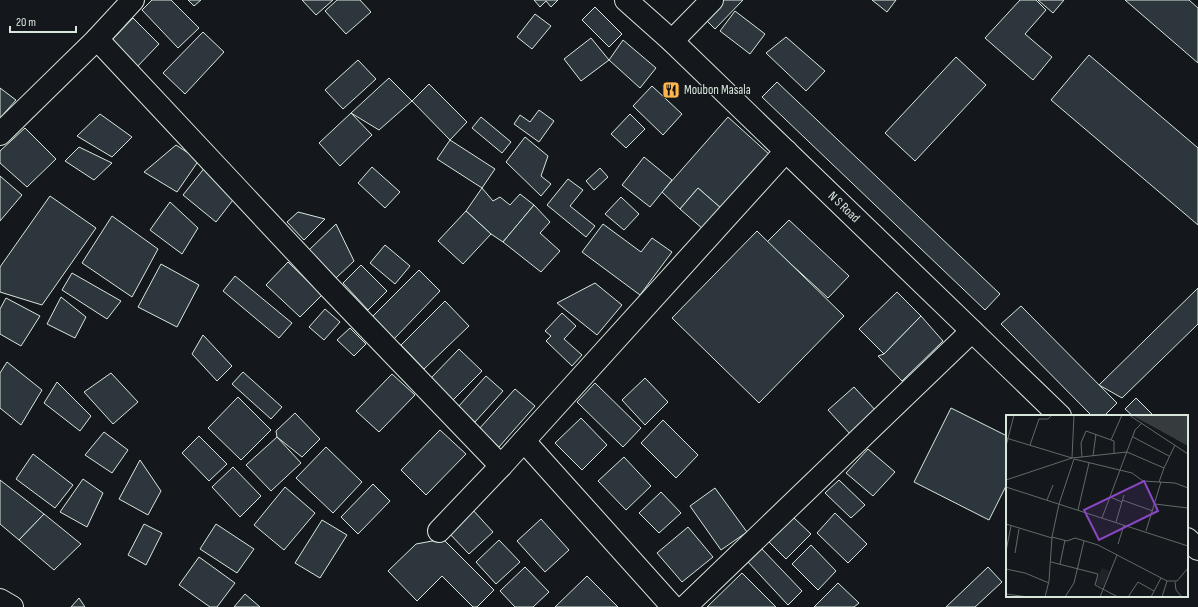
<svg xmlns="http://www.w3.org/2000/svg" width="1198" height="607" font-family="'Sofia Sans Condensed',sans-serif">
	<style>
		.building { fill: #2c363c; stroke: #d8e6dc }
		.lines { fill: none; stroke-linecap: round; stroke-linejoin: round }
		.minor-casing { stroke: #d8e6dc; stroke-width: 24 }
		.major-casing { stroke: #d8e6dc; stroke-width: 24 }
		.minor { stroke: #14181c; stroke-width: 22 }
		.major { stroke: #14181c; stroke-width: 22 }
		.labels { text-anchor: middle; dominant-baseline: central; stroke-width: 3; stroke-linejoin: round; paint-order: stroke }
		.poi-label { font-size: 13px; fill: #d8e6dc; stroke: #14181c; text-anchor: start }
		.street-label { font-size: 13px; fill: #d8e6dc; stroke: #14181c }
		.inset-road { fill: none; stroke: #626a69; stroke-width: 1 }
		.view { fill: #8948c3; fill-opacity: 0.15; stroke: #8948c3; stroke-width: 2 }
		.inset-edge { fill: none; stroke: #d8e6dc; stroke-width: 2 }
	</style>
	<rect width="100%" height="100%" fill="#14181c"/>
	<g class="building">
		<polygon points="152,0 171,0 199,28 178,48 142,10"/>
		<polygon points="188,0 201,0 194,6"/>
		<polygon points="302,0 333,0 316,15"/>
		<polygon points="337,0 360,0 371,12 346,34 325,11"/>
		<polygon points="534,0 558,0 551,7 546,1 540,7"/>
		<polygon points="719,0 743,0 715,29 703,17"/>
		<polygon points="872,0 896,0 887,12"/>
		<polygon points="1020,0 1036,0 1046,10 1025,34 1052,57 1033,80 985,38"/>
		<polygon points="1038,0 1064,0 1053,13"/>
		<polygon points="1125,0 1189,0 1198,8 1198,63"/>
		<polygon points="595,7 622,34 609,47 582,20"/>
		<polygon points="735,11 765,34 750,54 720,31"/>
		<polygon points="535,14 551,26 532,49 517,37"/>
		<polygon points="133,18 159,44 135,69 108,44"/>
		<polygon points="203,32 224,52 185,94 163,73"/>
		<polygon points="786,37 825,71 806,91 766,53"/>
		<polygon points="591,38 609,60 581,81 564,59"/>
		<polygon points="623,40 656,68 640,88 609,60"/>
		<polygon points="1089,55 1198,148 1198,225 1051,100"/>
		<polygon points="956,57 986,85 915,161 885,133"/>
		<polygon points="358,60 376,79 343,109 325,90"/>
		<polygon points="389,78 412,101 379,130 351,113"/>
		<polygon points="777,82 1000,294 985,310 762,97"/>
		<polygon points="429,84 467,122 450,140 412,101"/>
		<polygon points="652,86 682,114 663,135 633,106"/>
		<polygon points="0,88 16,100 0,118"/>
		<polygon points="539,110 554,121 539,142 514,124 520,115 530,122"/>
		<polygon points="351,113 372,135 340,166 319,143"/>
		<polygon points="100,114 132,137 112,157 77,136"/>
		<polygon points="630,114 645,129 626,148 611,134"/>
		<polygon points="481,117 511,142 502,153 472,128"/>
		<polygon points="728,117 770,155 722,209 698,188 680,209 662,192"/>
		<polygon points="25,128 56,159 27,187 0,163 0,151"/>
		<polygon points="525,137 548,156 541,176 551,184 541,196 506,162"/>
		<polygon points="450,140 495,169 482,188 437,159"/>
		<polygon points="176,145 199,160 177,192 144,172"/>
		<polygon points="79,147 112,163 94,180 65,161"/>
		<polygon points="644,157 672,180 650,207 622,185"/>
		<polygon points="206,166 233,200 216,222 183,195"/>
		<polygon points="372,167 400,192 385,208 358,183"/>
		<polygon points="600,168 608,177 594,190 586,181"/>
		<polygon points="0,176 22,195 0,221"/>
		<polygon points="568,179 583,190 570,206 595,226 586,237 547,205"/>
		<polygon points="482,188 493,201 500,197 510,205 520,194 534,205 503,242 491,234 466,211"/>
		<polygon points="698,188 722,209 704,230 680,209"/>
		<polygon points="50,196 96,228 42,305 0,292 0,267"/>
		<polygon points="621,197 639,214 624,230 605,214"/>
		<polygon points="170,202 198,228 182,254 150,230"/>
		<polygon points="534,205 550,222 540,233 560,251 541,272 503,242"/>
		<polygon points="466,211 491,234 463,264 438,241"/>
		<polygon points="298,212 325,219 304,240 287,222"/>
		<polygon points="112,216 158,249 132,297 82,263"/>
		<polygon points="789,220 849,276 828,298 767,242"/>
		<polygon points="336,224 354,261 336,278 309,250"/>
		<polygon points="603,224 641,252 652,238 672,252 640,295 582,252"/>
		<polygon points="757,231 844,316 759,403 672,318"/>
		<polygon points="385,245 410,266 395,284 370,263"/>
		<polygon points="288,262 322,295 300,317 266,285"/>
		<polygon points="161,264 199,285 177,327 138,307"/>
		<polygon points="361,265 387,291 368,310 343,283"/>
		<polygon points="419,270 440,291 394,339 372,317"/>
		<polygon points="72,273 121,301 107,319 62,290"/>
		<polygon points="235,276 292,323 279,338 223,291"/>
		<polygon points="595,283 622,305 597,335 557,303"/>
		<polygon points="1198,288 1198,324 1122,398 1099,385"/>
		<polygon points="897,292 921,316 884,354 859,329"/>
		<polygon points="61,297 86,317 75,338 47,324"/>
		<polygon points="6,298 40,316 21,346 0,334 0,309"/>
		<polygon points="445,301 469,326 424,369 401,345"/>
		<polygon points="1021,306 1117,403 1104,416 1092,416 1001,324"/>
		<polygon points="325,309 340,322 324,340 309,327"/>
		<polygon points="562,313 576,326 564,339 582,355 572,366 546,341 551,336 545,331"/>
		<polygon points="921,316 943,341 902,381 878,356 884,354"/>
		<polygon points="350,328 366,344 354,356 337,340"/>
		<polygon points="203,335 232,366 217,381 192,354"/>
		<polygon points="459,349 482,371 453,400 431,378"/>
		<polygon points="7,362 42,390 21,425 0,408 0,373"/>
		<polygon points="243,372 282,407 271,419 232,384"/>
		<polygon points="111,373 138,402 113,424 84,392"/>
		<polygon points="392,374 415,395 379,432 356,411"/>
		<polygon points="486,376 503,391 475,422 458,407"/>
		<polygon points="645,378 668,402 645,425 622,400"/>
		<polygon points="57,382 91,416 80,431 44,403"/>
		<polygon points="595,383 641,428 623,447 577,402"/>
		<polygon points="854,387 878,413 852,436 828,410"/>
		<polygon points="515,389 535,406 499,447 479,429"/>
		<polygon points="238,397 271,430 241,460 208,428"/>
		<polygon points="1136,398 1154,416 1133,416 1125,409"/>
		<polygon points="951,408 1007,436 1007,484 989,520 914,482"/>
		<polygon points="295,413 320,439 302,457 277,437 276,431"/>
		<polygon points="581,418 607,445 582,470 555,443"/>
		<polygon points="663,420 698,455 676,478 641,443"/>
		<polygon points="440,430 466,454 426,495 401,470"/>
		<polygon points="104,432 128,450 112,473 85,455"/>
		<polygon points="199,436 227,464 209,481 182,453"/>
		<polygon points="277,437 301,463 271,491 246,465"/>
		<polygon points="326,447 362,482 333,513 296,478"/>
		<polygon points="868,449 895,472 873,496 846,473"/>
		<polygon points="33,454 73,485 55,508 16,479"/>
		<polygon points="624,457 651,486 626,510 598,481"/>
		<polygon points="140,460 161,491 148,515 119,499"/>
		<polygon points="233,467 261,496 240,517 212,487"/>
		<polygon points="83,479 103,493 87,527 60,512"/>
		<polygon points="0,480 44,514 19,540 0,524"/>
		<polygon points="839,480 865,505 851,518 825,493"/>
		<polygon points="373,484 390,501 358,534 341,517"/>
		<polygon points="285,487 315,513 284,550 254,525"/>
		<polygon points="715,488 747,532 721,550 690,506"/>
		<polygon points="661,492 681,513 659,533 639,513"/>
		<polygon points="472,509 493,532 469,554 447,531"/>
		<polygon points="835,513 867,544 848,563 817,533"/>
		<polygon points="44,514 81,544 54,570 19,540"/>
		<polygon points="793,517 811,534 786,559 769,542"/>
		<polygon points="541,519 569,550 545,572 517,541"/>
		<polygon points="322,520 347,535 320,578 295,563"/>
		<polygon points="144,524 162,533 146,565 128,555"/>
		<polygon points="216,524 254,549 237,573 200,549"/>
		<polygon points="688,527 713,557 682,582 657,553"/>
		<polygon points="443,539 494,590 477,607 473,607 442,576 417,601 388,571 416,544"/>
		<polygon points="499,540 520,562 496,584 476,562"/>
		<polygon points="811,545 836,571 818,590 792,564"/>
		<polygon points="761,548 802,591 788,605 747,561"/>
		<polygon points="199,557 235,583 217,607 210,607 179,585"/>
		<polygon points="525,567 549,592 533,607 515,607 500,591"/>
		<polygon points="988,567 1002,582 975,607 946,607"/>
		<polygon points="742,573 776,607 707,607"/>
		<polygon points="587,576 618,607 555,607"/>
		<polygon points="838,583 859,603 854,607 814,607"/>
		<polygon points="245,594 260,607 234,607"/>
		<polygon points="79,598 85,607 71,607"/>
	</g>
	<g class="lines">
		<g class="minor-casing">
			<g id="minor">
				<polyline points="97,39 329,287 501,466"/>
				<polyline points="672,41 712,0"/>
				<polyline points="0,134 97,39 133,0"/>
				<polyline points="524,441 673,607"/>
				<polyline points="439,531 501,466 786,151"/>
				<polyline points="0,600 12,607"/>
				<polyline points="685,607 972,331"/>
			</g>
		</g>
		<g class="major-casing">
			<g id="major">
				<polyline points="626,0 672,41 1060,416"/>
				<polyline points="1187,539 1198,549"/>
			</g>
		</g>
		<use href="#minor" class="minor"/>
		<use href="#major" class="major"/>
	</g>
	<defs>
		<g id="restaurant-square" transform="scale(0.9)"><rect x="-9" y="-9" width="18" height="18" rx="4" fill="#ffb74d" stroke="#14181c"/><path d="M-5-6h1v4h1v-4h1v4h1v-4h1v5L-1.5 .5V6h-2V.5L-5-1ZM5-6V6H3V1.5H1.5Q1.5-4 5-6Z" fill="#111"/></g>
	</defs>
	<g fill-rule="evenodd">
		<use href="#restaurant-square" x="671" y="90"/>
	</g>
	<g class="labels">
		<g class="poi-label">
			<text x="684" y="90">Moubon Masala</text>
		</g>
		<g class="street-label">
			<text transform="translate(844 207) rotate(44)">N S Road</text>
		</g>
	</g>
	<g transform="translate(1006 415)">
		<rect width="182" height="182" fill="#14181c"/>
		<path d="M96,153L104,156L97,172L89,169Z" fill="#202428"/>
		<path d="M125,0H182V31L144,10Z" fill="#363b3e"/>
		<path class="inset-road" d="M123,0L182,39M127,22L163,41M0,23L66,43L68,0M105,25L116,0M24,30L33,4H42L46,0M0,31L8,0M87,41L90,19M76,42L75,28L80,16L108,26V38M68,44L126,58L137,66L169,68L182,73M158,53L169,30M0,65L66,43L121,37L158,53L153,67M0,72L182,131M104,82L116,87M41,85L47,70M116,85L147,96M53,89L68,44M149,89L182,93M72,95L83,48M96,103L129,15L136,8M110,107L118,80M0,109L46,123M140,116L155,67M46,122L61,126L69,123L92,130L161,166H171L182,153M112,129L118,110M0,136L5,111M9,138L13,114M45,147L92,159L89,170L112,182M54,149L59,125M0,154L19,158L43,168M169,167L170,175L176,182M0,179L22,182M39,182L43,166L46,122L53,89M59,182L68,168L78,126M94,182L111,140M122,182L132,167L148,176M145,182L155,163M156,182L161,166"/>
		<path class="view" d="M138,66L152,96L93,125L78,95Z"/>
		<rect width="182" height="182" class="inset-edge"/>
	</g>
	<path d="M10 26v6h66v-6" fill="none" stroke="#d8e6dc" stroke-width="2"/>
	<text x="16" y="26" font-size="12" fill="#d8e6dc" stroke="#14181c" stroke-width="3" paint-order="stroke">20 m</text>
</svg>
